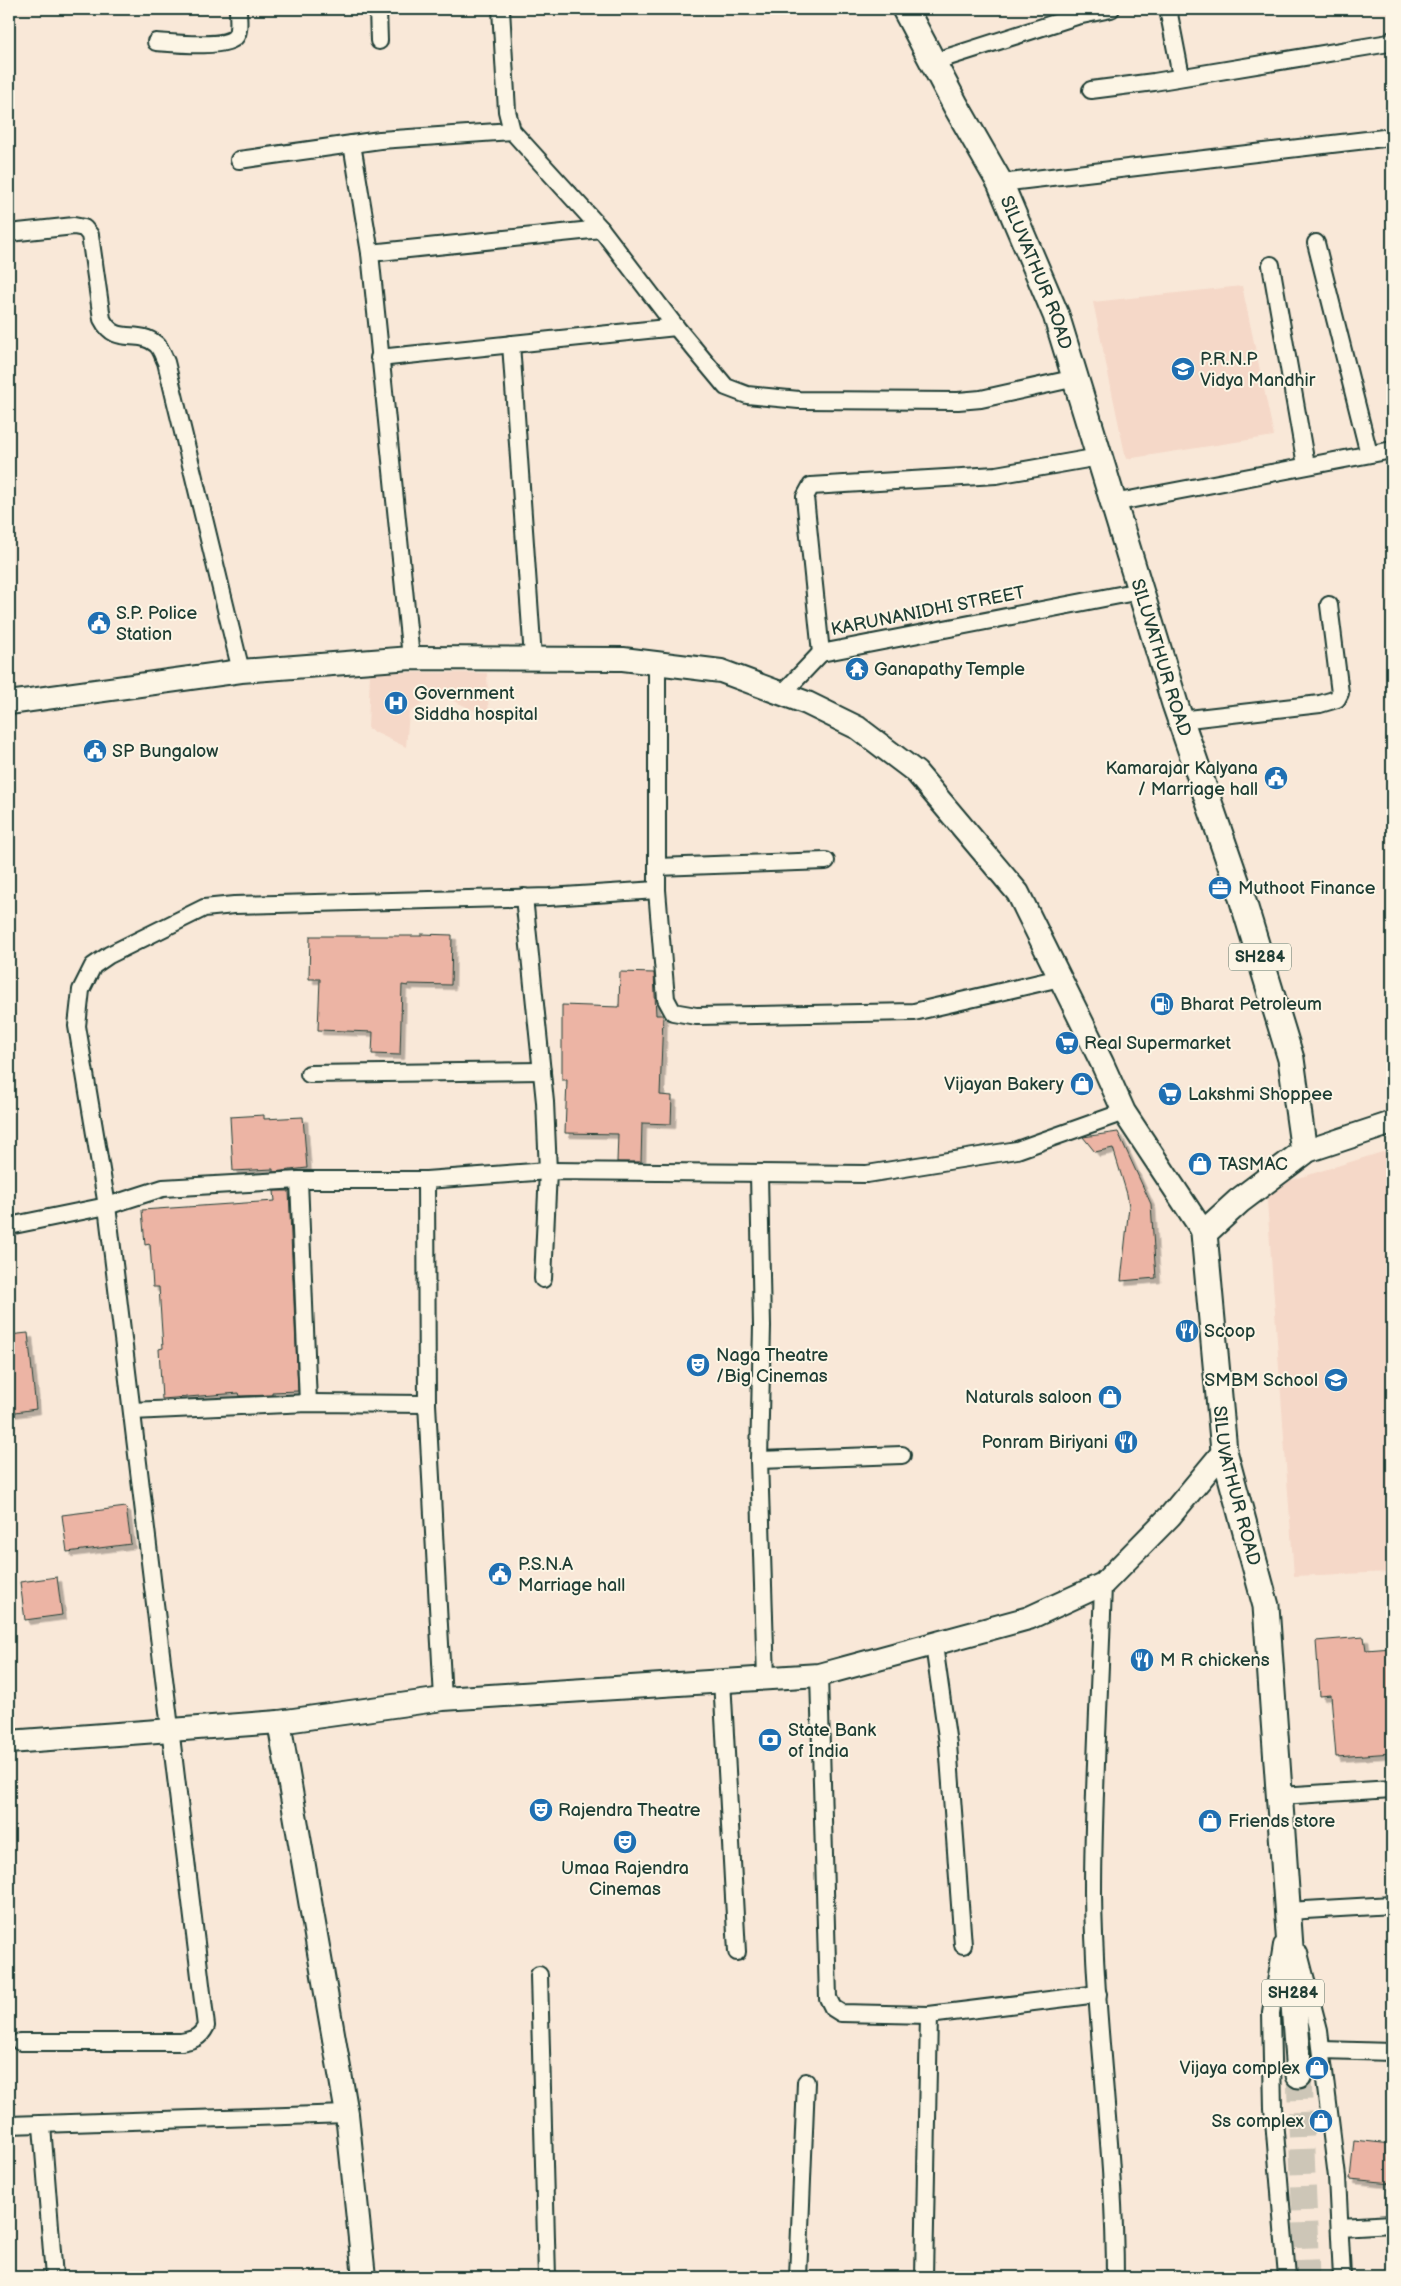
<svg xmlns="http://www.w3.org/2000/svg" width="1401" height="2286" font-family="'Balsamiq Sans',sans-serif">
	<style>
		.built { fill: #f5d8c8 }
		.building { fill: #ecb4a4; stroke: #1f3d34; filter: url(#shadow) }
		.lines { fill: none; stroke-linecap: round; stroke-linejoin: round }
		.primary-tunnel { stroke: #cdc6b7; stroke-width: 25; stroke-dasharray: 25 12; stroke-linecap: butt }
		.street-casing { stroke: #1f3d34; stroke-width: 20 }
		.secondary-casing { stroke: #1f3d34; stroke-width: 26 }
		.primary-casing { stroke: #1f3d34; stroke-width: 29 }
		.street { stroke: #fcf5e5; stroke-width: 16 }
		.secondary { stroke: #fcf5e5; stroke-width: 22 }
		.primary { stroke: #fcf5e5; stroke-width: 25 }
		.labels { text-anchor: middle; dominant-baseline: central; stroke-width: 4; stroke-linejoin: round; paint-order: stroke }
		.shield { fill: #fcf5e5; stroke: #617469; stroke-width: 1 }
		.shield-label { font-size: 16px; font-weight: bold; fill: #1f3d34 }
		.street-label { font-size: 18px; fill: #1f3d34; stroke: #fcf5e5 }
		.poi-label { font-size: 18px; fill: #1f3d34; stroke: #fcf5e5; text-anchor: start }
	</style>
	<defs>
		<filter id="shadow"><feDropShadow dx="4.5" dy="4.5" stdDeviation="0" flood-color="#0004"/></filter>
	</defs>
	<rect width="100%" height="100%" fill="#f9e8d8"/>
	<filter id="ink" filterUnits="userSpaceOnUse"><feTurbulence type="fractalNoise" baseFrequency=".02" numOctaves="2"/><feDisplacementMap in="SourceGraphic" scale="10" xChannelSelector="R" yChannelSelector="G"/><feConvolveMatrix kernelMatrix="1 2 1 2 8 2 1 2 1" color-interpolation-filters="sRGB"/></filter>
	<g filter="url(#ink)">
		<g class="built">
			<polygon points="1242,286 1274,436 1126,459 1093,302"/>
			<polygon points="370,672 487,673 489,717 438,694 409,713 406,747 368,729"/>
			<polygon points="1392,1149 1392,1572 1294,1576 1266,1188"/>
		</g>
		<g class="building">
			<polygon points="421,934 452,935 451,985 408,984 408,986 402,985 400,1055 372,1054 373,1032 318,1030 320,979 309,979 310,936 421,936"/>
			<polygon points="620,972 654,973 656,1015 663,1015 660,1095 672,1096 671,1124 642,1123 641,1162 617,1162 618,1134 565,1133 567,1080 562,1080 562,1005 619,1007"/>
			<polygon points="264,1115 264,1119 303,1117 307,1168 273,1172 273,1169 233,1171 230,1117"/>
			<polygon points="1118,1132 1151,1204 1156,1278 1121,1281 1129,1206 1127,1194 1113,1148 1095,1152 1083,1137"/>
			<polygon points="274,1191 289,1191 298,1391 272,1392 272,1395 240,1396 239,1393 162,1399 159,1349 163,1348 159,1287 153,1287 150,1244 145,1245 142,1210 275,1201"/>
			<polygon points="28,1333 36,1409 9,1413 9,1335"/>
			<polygon points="126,1507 131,1544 67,1552 62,1515"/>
			<polygon points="57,1577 62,1615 25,1620 20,1582"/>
			<polygon points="1364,1637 1366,1650 1392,1648 1392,1753 1336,1757 1331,1695 1320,1696 1316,1641"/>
			<polygon points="1354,2140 1392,2144 1392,2183 1350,2179"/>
		</g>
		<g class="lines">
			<polyline class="primary-tunnel" points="1299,2075 1307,2277"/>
			<g class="street-casing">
				<g id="street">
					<polyline points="378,9 379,41"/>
					<polyline points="501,9 507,111 512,131 601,229 676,327 726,387 747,395 799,400 958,401 981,399 1076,378"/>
					<polyline points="1168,9 1181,76"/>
					<path d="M156,42C171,43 228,49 236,36C240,29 238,17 238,9"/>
					<polyline points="933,62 1077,16 1111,9"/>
					<polyline points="1091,90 1154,82 1389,43 1392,40"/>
					<polyline points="352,144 370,253 411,658"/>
					<polyline points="239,160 380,140 512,131"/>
					<polyline points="1000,183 1392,137"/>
					<path d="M9,233L74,226L84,228L90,235L102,319C116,347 137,328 156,344C161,348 163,356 166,362L241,671"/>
					<polyline points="1316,243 1369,454"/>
					<polyline points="370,253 601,229"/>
					<polyline points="1271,265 1306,465"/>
					<polyline points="511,344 533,658"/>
					<polyline points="379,358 676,327"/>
					<polyline points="1099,457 996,475 811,486 805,497 821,653 1140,591"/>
					<polyline points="1113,503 1392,450"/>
					<polyline points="657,663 657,890 666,999 673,1012 696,1016 914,1012 1060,978"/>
					<polyline points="782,694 821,653"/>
					<polyline points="1180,720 1320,704 1337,699 1340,693 1329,605"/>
					<polyline points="657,867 826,861"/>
					<polyline points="524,897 545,1102 548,1171 543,1279"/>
					<polyline points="309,1074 542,1071"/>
					<polyline points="759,1174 762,1326 759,1460 766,1679"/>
					<polyline points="299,1180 308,1403"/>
					<polyline points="426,1180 427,1404 443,1699"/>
					<polyline points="9,1226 107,1206 163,1188 299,1180 426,1180 548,1171 867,1174 1017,1150 1124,1112"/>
					<polyline points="132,1411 308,1403 427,1404"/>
					<polyline points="759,1460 902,1455"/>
					<path d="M1103,1584C1100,1687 1093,1791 1093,1893C1094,2022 1115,2149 1115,2277"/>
					<polyline points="934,1645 948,1744 963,1945"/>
					<polyline points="819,1675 828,1998 833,2008 841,2013 929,2015 1098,1994"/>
					<polyline points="722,1680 737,1952"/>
					<polyline points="1280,1796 1392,1789"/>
					<polyline points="1288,1911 1392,1905"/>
					<polyline points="1282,1945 1271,2013 1273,2108 1287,2277"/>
					<polyline points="1299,1953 1319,2031 1337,2177 1342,2277"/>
					<polyline points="539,1975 547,2277"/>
					<path d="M20,2042H181C193,2040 200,2038 206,2026L107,1206L77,1026L81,990L93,966L109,955L204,908L234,905L549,897L657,890"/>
					<polyline points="1322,2050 1392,2052"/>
					<polyline points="9,2125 347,2114"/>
					<polyline points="42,2126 54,2277"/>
					<polyline points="1340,2227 1392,2224"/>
					<polyline points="798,2277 806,2082"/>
					<polyline points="924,2277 929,2015"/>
				</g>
			</g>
			<g class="secondary-casing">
				<g id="secondary">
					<polyline points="9,703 241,671 411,658 623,659 721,671 807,703 858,728 916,772 1018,893 1102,1063 1124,1112 1204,1233"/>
					<polyline points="1304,1152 1392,1123"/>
					<polyline points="279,1722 347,2114 364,2277"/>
					<polyline points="9,1742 279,1722 443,1699 819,1675 1029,1618 1103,1584 1170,1516 1224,1451"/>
				</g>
			</g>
			<g class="primary-casing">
				<g id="primary">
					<path id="s1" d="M905,9L956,106L1000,183L1056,315L1175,704L1242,898L1291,1059L1304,1152L1239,1201L1204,1233L1224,1451L1266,1606L1299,2075"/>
				</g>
			</g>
			<use href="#street" class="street"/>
			<use href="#secondary" class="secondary"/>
			<use href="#primary" class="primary"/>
		</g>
	</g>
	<defs>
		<g id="school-disc" transform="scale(1.25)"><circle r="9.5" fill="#1f6fb2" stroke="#fcf5e5"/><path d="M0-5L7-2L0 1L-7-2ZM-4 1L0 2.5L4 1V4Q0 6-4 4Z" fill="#fff"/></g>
		<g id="civic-disc" transform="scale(1.25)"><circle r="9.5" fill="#1f6fb2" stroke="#fcf5e5"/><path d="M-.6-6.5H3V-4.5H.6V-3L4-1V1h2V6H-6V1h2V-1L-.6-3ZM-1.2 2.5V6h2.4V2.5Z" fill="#fff"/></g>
		<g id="temple-disc" transform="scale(1.25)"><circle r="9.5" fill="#1f6fb2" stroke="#fcf5e5"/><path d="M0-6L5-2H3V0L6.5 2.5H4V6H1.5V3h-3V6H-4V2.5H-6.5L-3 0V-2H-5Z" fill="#fff"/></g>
		<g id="hospital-disc" transform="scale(1.25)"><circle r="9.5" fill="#1f6fb2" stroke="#fcf5e5"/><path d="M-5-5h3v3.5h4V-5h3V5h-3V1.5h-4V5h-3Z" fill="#fff"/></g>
		<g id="office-disc" transform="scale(1.25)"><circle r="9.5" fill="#1f6fb2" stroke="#fcf5e5"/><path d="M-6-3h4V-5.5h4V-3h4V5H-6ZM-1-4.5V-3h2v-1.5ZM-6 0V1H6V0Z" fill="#fff"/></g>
		<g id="fuel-disc" transform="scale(1.25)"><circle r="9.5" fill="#1f6fb2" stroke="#fcf5e5"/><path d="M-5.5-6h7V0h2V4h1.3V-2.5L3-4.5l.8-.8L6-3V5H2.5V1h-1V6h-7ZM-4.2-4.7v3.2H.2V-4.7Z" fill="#fff"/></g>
		<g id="supermarket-disc" transform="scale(1.25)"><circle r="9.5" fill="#1f6fb2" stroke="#fcf5e5"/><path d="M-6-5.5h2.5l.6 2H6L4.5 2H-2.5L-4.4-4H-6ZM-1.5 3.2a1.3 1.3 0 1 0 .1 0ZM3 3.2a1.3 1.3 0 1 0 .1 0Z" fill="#fff"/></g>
		<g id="shop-disc" transform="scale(1.25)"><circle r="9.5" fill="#1f6fb2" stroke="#fcf5e5"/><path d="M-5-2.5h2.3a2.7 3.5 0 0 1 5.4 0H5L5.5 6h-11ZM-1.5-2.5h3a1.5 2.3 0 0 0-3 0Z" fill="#fff"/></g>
		<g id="restaurant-disc" transform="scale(1.25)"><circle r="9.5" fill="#1f6fb2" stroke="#fcf5e5"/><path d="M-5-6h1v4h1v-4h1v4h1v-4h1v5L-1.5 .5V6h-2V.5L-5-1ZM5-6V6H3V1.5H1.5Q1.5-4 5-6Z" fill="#fff"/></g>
		<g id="theatre-disc" transform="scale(1.25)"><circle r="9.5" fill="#1f6fb2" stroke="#fcf5e5"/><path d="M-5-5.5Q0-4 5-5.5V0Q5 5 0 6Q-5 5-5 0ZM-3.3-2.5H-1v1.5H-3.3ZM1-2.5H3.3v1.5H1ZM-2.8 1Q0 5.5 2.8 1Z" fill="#fff"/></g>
		<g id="bank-disc" transform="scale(1.25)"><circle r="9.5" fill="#1f6fb2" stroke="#fcf5e5"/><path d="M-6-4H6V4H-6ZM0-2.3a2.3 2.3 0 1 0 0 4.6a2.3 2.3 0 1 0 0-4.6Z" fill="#fff"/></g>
	</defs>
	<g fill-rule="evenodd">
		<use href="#school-disc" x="1183" y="369"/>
		<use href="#civic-disc" x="99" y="623"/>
		<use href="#temple-disc" x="857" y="669"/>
		<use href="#hospital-disc" x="396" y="703"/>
		<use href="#civic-disc" x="95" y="751"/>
		<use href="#civic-disc" x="1276" y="778"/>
		<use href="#office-disc" x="1220" y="888"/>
		<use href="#fuel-disc" x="1162" y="1004"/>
		<use href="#supermarket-disc" x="1067" y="1043"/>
		<use href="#shop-disc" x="1082" y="1084"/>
		<use href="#supermarket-disc" x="1170" y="1094"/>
		<use href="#shop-disc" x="1200" y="1164"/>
		<use href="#restaurant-disc" x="1187" y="1331"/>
		<use href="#theatre-disc" x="698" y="1365"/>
		<use href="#school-disc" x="1336" y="1380"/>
		<use href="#shop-disc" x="1110" y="1397"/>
		<use href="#restaurant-disc" x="1126" y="1442"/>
		<use href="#civic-disc" x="500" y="1574"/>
		<use href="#restaurant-disc" x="1142" y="1660"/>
		<use href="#bank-disc" x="770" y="1740"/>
		<use href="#theatre-disc" x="541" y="1810"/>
		<use href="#shop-disc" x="1210" y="1821"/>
		<use href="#theatre-disc" x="625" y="1842"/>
		<use href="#shop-disc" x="1317" y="2068"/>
		<use href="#shop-disc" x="1321" y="2121"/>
	</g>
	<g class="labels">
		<g class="shield">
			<rect x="1229" y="943.5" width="62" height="27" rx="4"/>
			<rect x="1262" y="1979.5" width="62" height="27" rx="4"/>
		</g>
		<g class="shield-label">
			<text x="1260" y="957">SH284</text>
			<text x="1293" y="1993">SH284</text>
		</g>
		<g class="street-label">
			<text stroke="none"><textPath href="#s1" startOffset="295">SILUVATHUR ROAD</textPath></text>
			<text transform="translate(928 611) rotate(-11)">KARUNANIDHI STREET</text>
			<text stroke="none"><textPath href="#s1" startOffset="700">SILUVATHUR ROAD</textPath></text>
			<text stroke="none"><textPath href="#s1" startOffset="1600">SILUVATHUR ROAD</textPath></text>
		</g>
		<g class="poi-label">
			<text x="1200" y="359">P.R.N.P<tspan x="1200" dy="21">Vidya Mandhir</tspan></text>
			<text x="116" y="613">S.P. Police<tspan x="116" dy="21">Station</tspan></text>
			<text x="874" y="669">Ganapathy Temple</text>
			<text x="414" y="693">Government<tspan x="414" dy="21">Siddha hospital</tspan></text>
			<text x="112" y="751">SP Bungalow</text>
			<text x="1258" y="768" text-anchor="end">Kamarajar Kalyana<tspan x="1258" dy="21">/ Marriage hall</tspan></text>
			<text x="1238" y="888">Muthoot Finance</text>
			<text x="1180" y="1004">Bharat Petroleum</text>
			<text x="1084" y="1043">Real Supermarket</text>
			<text x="1064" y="1084" text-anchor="end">Vijayan Bakery</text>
			<text x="1188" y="1094">Lakshmi Shoppee</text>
			<text x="1218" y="1164">TASMAC</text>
			<text x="1204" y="1331">Scoop</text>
			<text x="716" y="1355">Naga Theatre<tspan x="716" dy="21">/Big Cinemas</tspan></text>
			<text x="1318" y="1380" text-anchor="end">SMBM School</text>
			<text x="1092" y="1397" text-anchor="end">Naturals saloon</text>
			<text x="1108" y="1442" text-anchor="end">Ponram Biriyani</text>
			<text x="518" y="1564">P.S.N.A<tspan x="518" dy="21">Marriage hall</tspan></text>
			<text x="1160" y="1660">M R chickens</text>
			<text x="788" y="1730">State Bank<tspan x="788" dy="21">of India</tspan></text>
			<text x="558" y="1810">Rajendra Theatre</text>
			<text x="1228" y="1821">Friends store</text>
			<text x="625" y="1868" text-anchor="middle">Umaa Rajendra<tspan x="625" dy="21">Cinemas</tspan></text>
			<text x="1300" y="2068" text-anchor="end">Vijaya complex</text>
			<text x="1304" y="2121" text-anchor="end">Ss complex</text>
		</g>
	</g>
	<rect width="1401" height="2286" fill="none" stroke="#fcf5e5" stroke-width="30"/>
	<rect x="15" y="15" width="1371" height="2256" fill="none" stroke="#1f3d34" stroke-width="2" filter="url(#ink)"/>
</svg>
